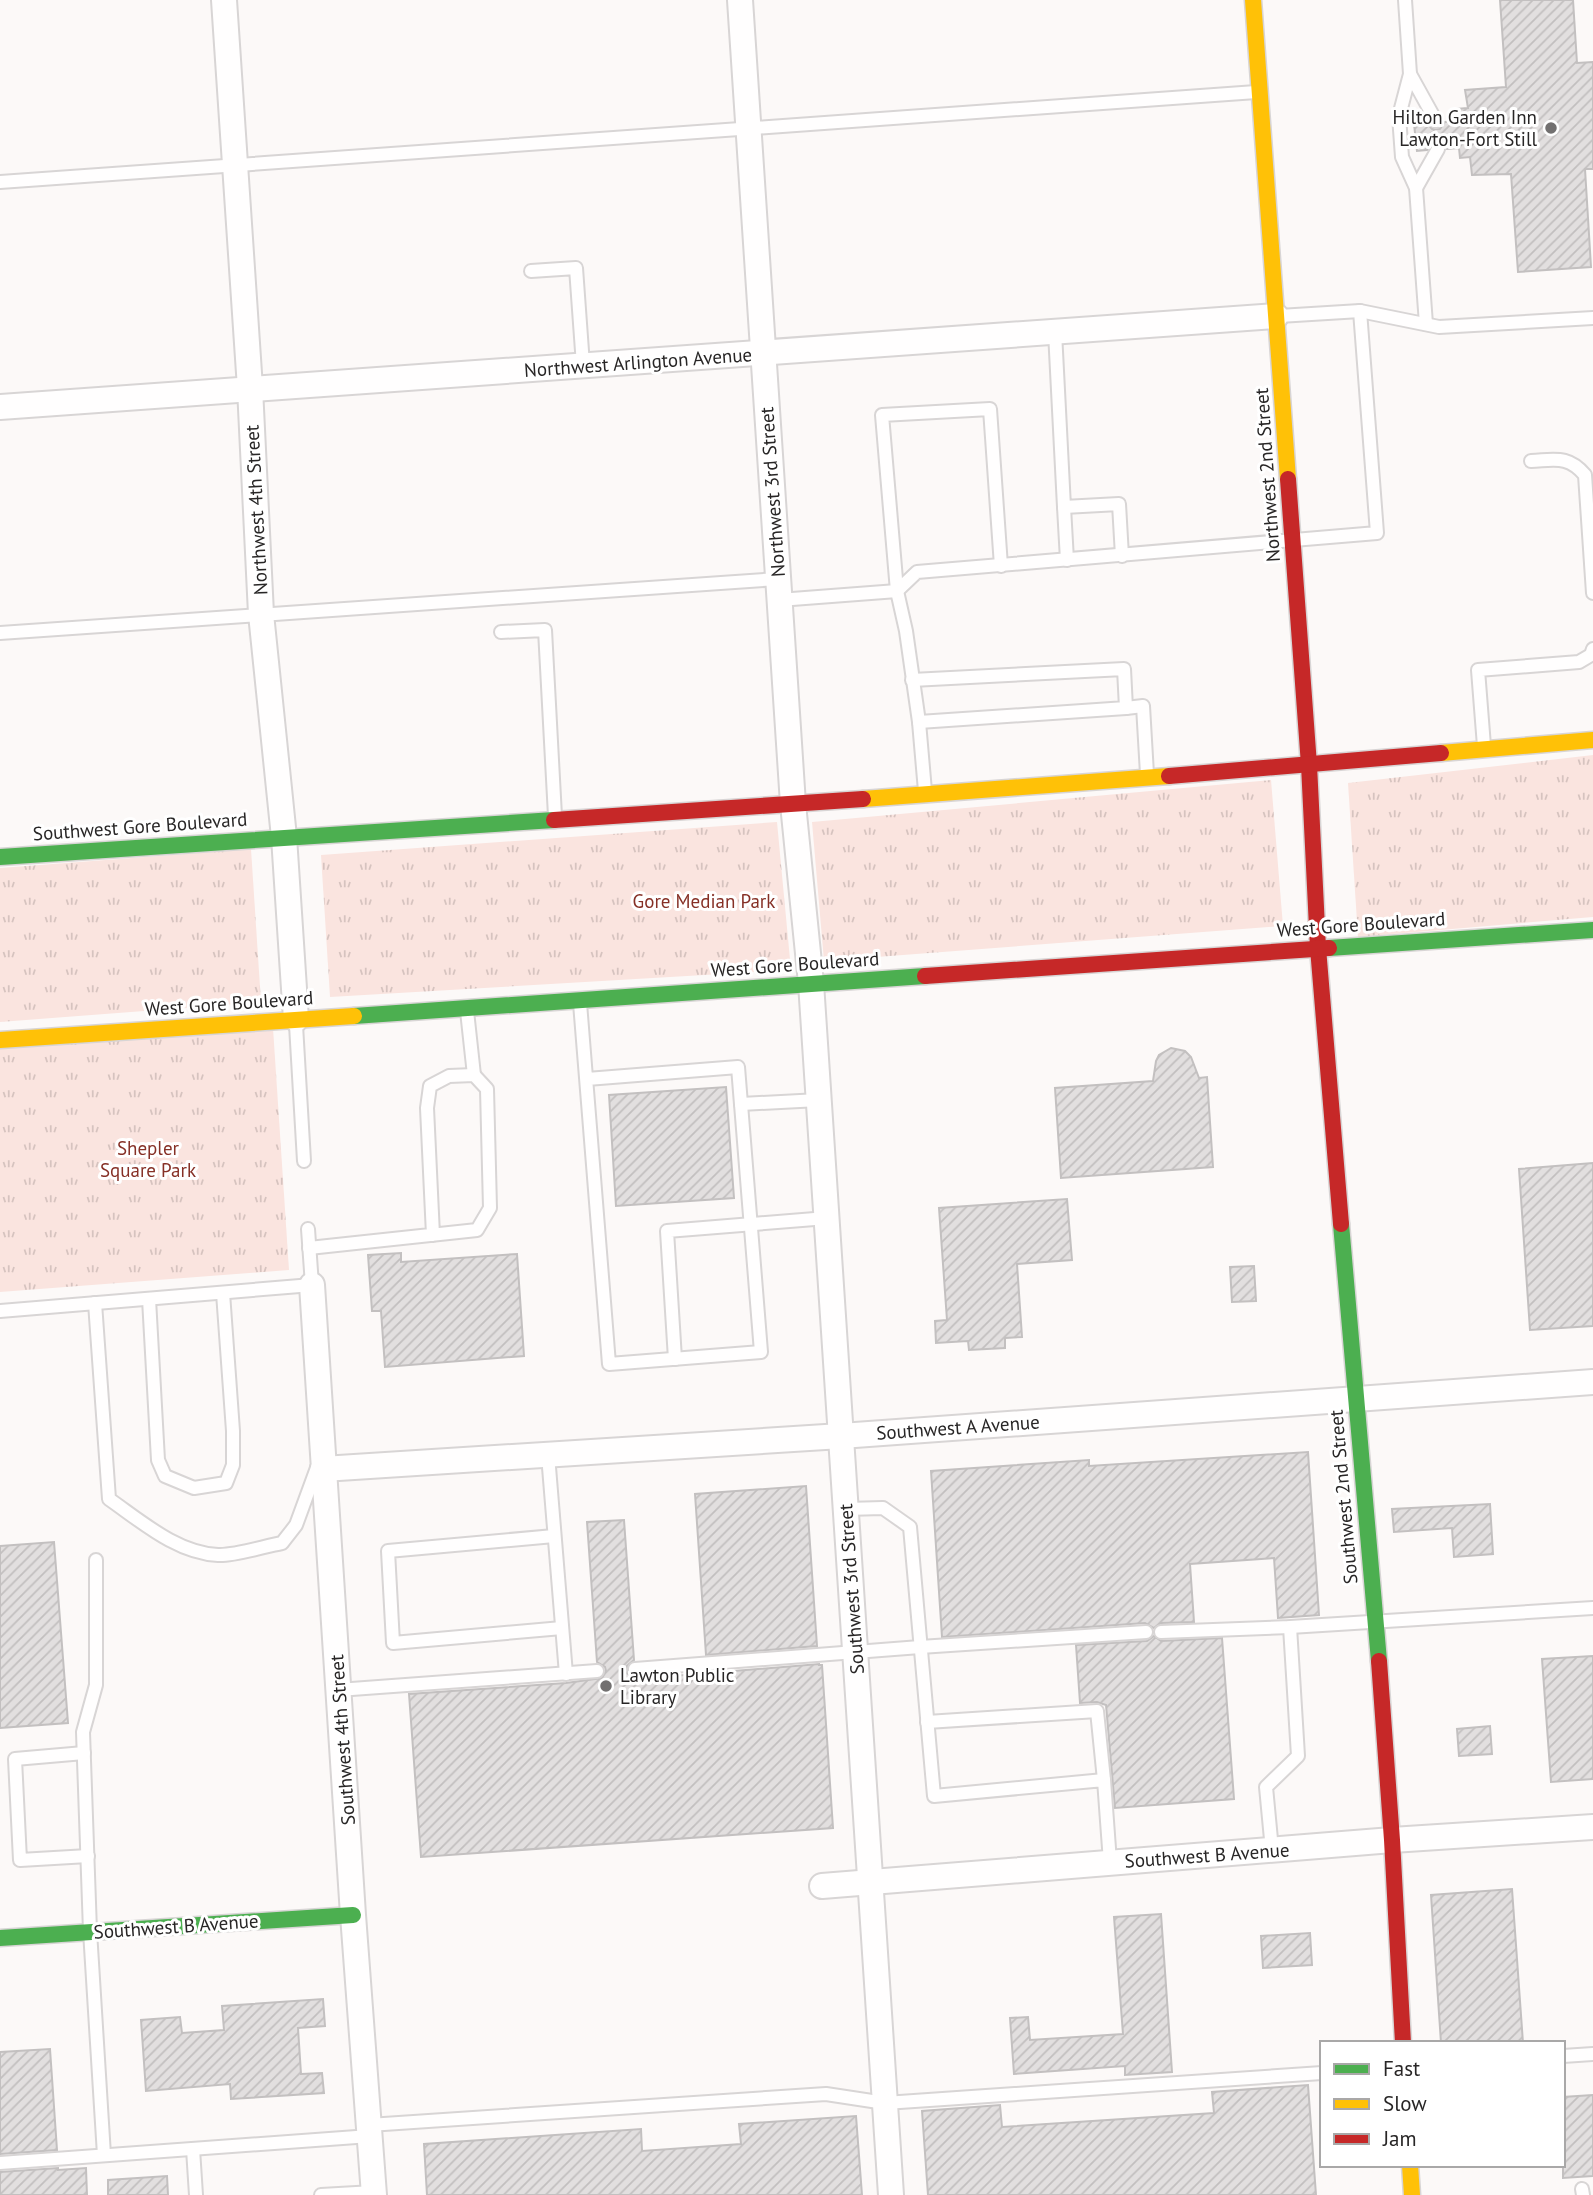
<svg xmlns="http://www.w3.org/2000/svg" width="1593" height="2195" font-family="'PT Sans',sans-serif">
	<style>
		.grass { fill: url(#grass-tufts) }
		.building { fill: url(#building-hatch); stroke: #c3c0c0; stroke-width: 2 }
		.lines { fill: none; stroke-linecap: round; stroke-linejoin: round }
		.lane-casing { stroke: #d8d5d5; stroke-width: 16 }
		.street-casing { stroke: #d8d5d5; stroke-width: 28 }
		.fast-casing { stroke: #d8d5d5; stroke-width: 19 }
		.slow-casing { stroke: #d8d5d5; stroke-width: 19 }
		.jam-casing { stroke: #d8d5d5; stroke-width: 19 }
		.lane { stroke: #fffefe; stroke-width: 12 }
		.street { stroke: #fffefe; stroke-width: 24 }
		.fast { stroke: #4caf50; stroke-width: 16 }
		.slow { stroke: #ffc107; stroke-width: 16 }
		.jam { stroke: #c62828; stroke-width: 16 }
		.poi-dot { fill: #727070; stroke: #fff; stroke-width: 2.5 }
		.labels { text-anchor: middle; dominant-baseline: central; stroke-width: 6; stroke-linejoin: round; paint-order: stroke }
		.poi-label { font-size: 19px; fill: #282626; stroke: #fff; text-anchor: end }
		.street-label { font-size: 19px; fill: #282626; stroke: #fff }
		.park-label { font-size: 19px; fill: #863026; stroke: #fff }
	</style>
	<defs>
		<pattern id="grass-tufts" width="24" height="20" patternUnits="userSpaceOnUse" patternTransform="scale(1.75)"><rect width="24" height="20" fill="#fae4df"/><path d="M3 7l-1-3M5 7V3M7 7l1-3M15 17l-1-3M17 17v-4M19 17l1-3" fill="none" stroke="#d6c3bf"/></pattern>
		<pattern id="building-hatch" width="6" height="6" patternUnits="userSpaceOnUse" patternTransform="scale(1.75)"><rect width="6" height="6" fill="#e2dfdf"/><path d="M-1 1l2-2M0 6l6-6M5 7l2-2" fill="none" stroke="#c2bfbf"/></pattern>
	</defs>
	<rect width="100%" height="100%" fill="#fcf9f8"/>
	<g class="grass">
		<polygon points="1593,755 1593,917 1358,937 1348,783"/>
		<polygon points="1271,780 1283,926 824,961 812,822"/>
		<polygon points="777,822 791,970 330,997 321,855"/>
		<polygon points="251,849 261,1002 0,1022 0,868"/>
		<polygon points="273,1028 289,1270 0,1292 0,1047"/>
	</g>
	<g class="building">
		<polygon points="1500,0 1573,0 1577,63 1593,62 1593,169 1585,169 1591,267 1518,272 1511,174 1472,175 1470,157 1460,158 1459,148 1447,149 1445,144 1439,140 1433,142 1427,150 1417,151 1414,124 1427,123 1432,129 1440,129 1445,122 1457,121 1456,109 1468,108 1465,90 1506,87"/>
		<polygon points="1171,1048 1185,1051 1191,1057 1199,1078 1207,1077 1213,1167 1061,1178 1055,1088 1153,1081 1156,1061 1159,1055"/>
		<polygon points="726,1087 734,1198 616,1206 609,1095"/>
		<polygon points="1593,1163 1593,1326 1530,1330 1519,1169"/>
		<polygon points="1067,1199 1072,1260 1017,1264 1022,1337 1005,1338 1005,1348 969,1350 968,1341 936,1343 935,1321 947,1320 939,1208"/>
		<polygon points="401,1253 401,1262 517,1254 524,1356 385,1367 381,1311 372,1311 368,1255"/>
		<polygon points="1254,1266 1256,1301 1232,1302 1230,1267"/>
		<polygon points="1308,1452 1319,1615 1278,1618 1274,1558 1190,1564 1194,1622 1161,1623 1154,1628 1145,1623 942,1637 931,1471 1089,1460 1089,1466"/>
		<polygon points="806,1486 817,1646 706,1655 695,1494"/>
		<polygon points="1490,1504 1493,1554 1454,1557 1452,1528 1394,1532 1392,1509"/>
		<polygon points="624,1520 634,1660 627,1666 628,1674 636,1679 819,1664 819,1665 822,1665 833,1828 421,1857 409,1694 566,1683 602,1678 606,1671 605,1667 597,1662 587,1522"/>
		<polygon points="54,1542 68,1723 0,1728 0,1546"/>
		<polygon points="1154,1636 1161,1641 1222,1638 1234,1799 1115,1808 1106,1705 1097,1702 1080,1703 1076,1645 1147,1641"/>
		<polygon points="1593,1656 1593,1779 1551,1782 1542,1659"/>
		<polygon points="1490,1726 1492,1754 1459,1756 1457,1729"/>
		<polygon points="1512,1889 1523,2043 1441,2043 1431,1895"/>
		<polygon points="1161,1914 1172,2072 1125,2075 1125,2066 1014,2074 1010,2018 1028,2017 1030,2040 1123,2034 1114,1917"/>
		<polygon points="1310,1933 1312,1965 1263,1968 1261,1936"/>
		<polygon points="323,1999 325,2026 298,2028 301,2074 322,2073 324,2093 231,2099 230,2084 146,2091 141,2020 180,2017 182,2033 224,2030 222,2006"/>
		<polygon points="50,2049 57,2150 0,2154 0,2052"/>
		<polygon points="1308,2085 1316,2195 928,2195 922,2111 1000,2105 1002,2127 1214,2113 1212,2092"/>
		<polygon points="1593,2095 1593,2176 1563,2178 1563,2097"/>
		<polygon points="856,2116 862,2195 427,2195 424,2144 641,2129 642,2151 741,2144 739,2124"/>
		<polygon points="58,2168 58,2170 86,2168 87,2195 0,2195 0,2172"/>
		<polygon points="167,2176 168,2195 108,2195 108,2180"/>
	</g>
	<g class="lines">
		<g class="lane-casing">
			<g id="lane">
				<polyline points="1405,0 1410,74 1399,116 1402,157 1416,188 1426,324"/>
				<polyline points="1410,74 1436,121"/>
				<polyline points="0,182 1256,92"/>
				<polyline points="1416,188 1438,149"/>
				<polyline points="531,271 576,268 583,365"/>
				<polyline points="1279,316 1360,311 1439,327 1593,318"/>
				<polyline points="1055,332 1064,507 1119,504 1122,556"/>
				<path d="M1531,461C1555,460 1568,455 1585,475L1593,593"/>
				<polyline points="1064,507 1067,560"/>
				<polyline points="779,600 897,591 917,572 1377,533 1360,311"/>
				<polyline points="501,632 545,630 555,816"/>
				<polyline points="0,633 778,579"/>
				<polyline points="912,680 1124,669 1126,708 919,722"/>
				<polyline points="1126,708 1143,706 1147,774"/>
				<polyline points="1484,746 1478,670 1579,662 1591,655 1593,649"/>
				<polyline points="925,791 919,722 906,631 897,591 882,415 990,409 1001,566"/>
				<polyline points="580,1003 609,1364 761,1352 738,1067 587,1079"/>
				<polyline points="467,1011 474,1075"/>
				<polyline points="296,1025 304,1161"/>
				<polyline points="741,1104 819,1100"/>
				<polyline points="309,1248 477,1230 490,1208 487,1089 474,1075 449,1076 430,1086 427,1108 433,1235"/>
				<polyline points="149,1299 158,1460 165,1476 194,1488 226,1483 233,1465 233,1431 223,1293"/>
				<path d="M95,1303L109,1499C142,1522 177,1553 218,1555C235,1556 265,1546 282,1543L296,1525L318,1465"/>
				<polyline points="0,1311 312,1285 308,1229"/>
				<polyline points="675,1359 667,1231 827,1218"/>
				<polyline points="548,1455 566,1674"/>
				<polyline points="846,1509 883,1508 910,1527 934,1796 1104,1780 1110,1862"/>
				<polyline points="554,1536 388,1551 393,1643 562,1628"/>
				<polyline points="96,1560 96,1685 83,1732 90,1931 104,2155"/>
				<polyline points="1161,1632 1290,1627 1593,1608"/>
				<polyline points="635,1669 920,1647 1146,1632"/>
				<polyline points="338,1690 597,1671"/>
				<polyline points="927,1722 1097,1711 1104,1780"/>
				<polyline points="84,1753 15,1759 20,1860 88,1856"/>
				<polyline points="1272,1850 1266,1787 1298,1756 1290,1627"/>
				<polyline points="1563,2056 1593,2054"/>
				<polyline points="369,2125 826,2094 885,2103 1322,2073"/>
				<polyline points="193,2149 196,2195"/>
				<polyline points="0,2163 370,2136"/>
				<polyline points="1582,2189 1583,2195"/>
				<polyline points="321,2195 374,2192"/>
			</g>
		</g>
		<g class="street-casing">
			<g id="street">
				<polyline points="224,0 250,388 261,614 284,837 296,1019"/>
				<polyline points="740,0 793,804 811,983 891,2195"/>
				<polyline points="0,407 1276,316"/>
				<polyline points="312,1285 353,1915 374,2195"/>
				<polyline points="323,1469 841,1436 1593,1382"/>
				<polyline points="822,1886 1392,1840 1593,1827"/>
			</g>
		</g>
		<g class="fast-casing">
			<g id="fast">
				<polyline points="0,857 554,820"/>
				<polyline points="1329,948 1593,930"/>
				<polyline points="354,1016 925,976"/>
				<polyline points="1341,1224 1379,1661"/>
				<polyline points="0,1938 353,1915"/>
			</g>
		</g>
		<g class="slow-casing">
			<g id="slow">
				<polyline points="1253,0 1288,479"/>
				<polyline points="1441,753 1593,740"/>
				<polyline points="863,799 1169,776"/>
				<polyline points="0,1040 354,1016"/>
				<polyline points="1410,2165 1412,2195"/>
			</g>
		</g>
		<g class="jam-casing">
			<g id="jam">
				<polyline points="1288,479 1309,765 1318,948"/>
				<polyline points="1169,776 1441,753"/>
				<polyline points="554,820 863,799"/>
				<polyline points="1318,948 1341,1224"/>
				<polyline points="925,976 1329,948"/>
				<polyline points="1379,1661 1392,1840 1403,2043"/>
			</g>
		</g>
		<use href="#lane" class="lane"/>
		<use href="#street" class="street"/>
		<use href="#fast" class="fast"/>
		<use href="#slow" class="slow"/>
		<use href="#jam" class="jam"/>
	</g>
	<g class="poi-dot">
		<circle cx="1551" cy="128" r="7"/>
		<circle cx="606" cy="1686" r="7"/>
	</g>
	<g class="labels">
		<g class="poi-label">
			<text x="1537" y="117">Hilton Garden Inn<tspan x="1537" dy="22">Lawton-Fort Still</tspan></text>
			<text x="620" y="1675" text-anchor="start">Lawton Public<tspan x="620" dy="22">Library</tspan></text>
		</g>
		<g class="street-label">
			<text transform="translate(638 362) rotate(-4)">Northwest Arlington Avenue</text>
			<text transform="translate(1267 475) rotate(-94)">Northwest 2nd Street</text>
			<text transform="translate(772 492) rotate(-94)">Northwest 3rd Street</text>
			<text transform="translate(256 510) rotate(-93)">Northwest 4th Street</text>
			<text transform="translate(140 826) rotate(-4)">Southwest Gore Boulevard</text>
			<text transform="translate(1361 924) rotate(-4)">West Gore Boulevard</text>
			<text transform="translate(795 964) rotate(-4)">West Gore Boulevard</text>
			<text transform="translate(229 1003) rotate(-4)">West Gore Boulevard</text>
			<text transform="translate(958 1427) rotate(-4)">Southwest A Avenue</text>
			<text transform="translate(1343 1497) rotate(-95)">Southwest 2nd Street</text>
			<text transform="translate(851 1589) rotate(-94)">Southwest 3rd Street</text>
			<text transform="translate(342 1740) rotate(-94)">Southwest 4th Street</text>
			<text transform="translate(1207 1855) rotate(-4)">Southwest B Avenue</text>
			<text transform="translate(176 1926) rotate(-4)">Southwest B Avenue</text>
		</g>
		<g class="park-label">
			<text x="704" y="901">Gore Median Park</text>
			<text x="148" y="1148">Shepler<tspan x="148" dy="22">Square Park</tspan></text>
		</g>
	</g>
	<rect x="1320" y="2041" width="245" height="126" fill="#ffffff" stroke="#a9a8a8" stroke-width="2"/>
	<rect x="1334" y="2064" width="35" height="10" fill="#4caf50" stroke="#a9a8a8" stroke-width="2"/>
	<text x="1383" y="2076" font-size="21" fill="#282626">Fast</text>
	<rect x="1334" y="2099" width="35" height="10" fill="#ffc107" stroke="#a9a8a8" stroke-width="2"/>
	<text x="1383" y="2111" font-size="21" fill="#282626">Slow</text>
	<rect x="1334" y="2134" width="35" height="10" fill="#c62828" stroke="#a9a8a8" stroke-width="2"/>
	<text x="1383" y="2146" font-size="21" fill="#282626">Jam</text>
</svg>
